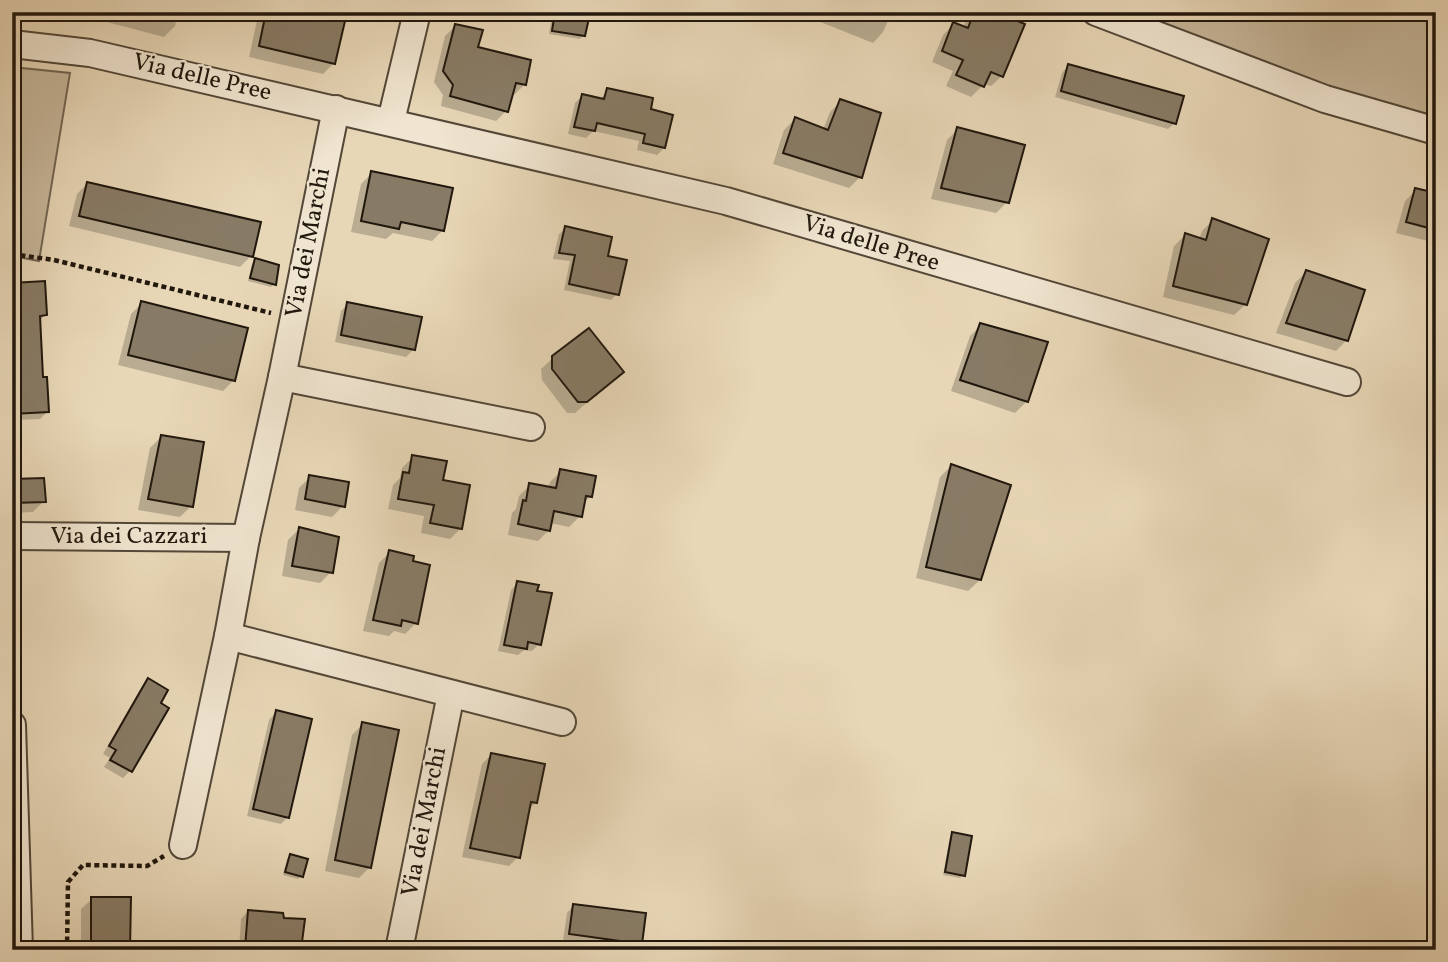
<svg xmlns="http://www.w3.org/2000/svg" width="1448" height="962" font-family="Vollkorn,serif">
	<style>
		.green { fill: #c6b69a; stroke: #736654; stroke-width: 2 }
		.shadow { fill: #0003 }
		.building { fill: #887b65; stroke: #20170d; stroke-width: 2 }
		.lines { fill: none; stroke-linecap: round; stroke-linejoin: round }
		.minor-casing { stroke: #524738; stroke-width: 30 }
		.path { stroke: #20170d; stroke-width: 4.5; stroke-dasharray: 5 3.5; stroke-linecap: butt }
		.minor { stroke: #f0e5d0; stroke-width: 26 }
		.labels { text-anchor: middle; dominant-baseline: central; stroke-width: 5; stroke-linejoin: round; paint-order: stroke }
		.street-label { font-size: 24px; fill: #20170d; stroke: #f0e5d0 }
	</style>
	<rect width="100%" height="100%" fill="#e8d7b7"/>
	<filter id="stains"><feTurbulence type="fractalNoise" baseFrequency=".00286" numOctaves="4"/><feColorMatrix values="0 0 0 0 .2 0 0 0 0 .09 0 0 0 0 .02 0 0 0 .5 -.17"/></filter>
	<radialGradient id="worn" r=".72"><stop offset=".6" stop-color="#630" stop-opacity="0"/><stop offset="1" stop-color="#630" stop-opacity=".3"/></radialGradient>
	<g class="green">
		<polygon points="1119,12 1436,12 1436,123 1381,108"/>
		<polygon points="12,67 70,73 39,261 12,256"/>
	</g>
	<g class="shadow">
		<polygon points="105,12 178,12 175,26 164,37 103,21"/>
		<polygon points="261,12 300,12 334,63 323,74 249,57 258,16"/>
		<polygon points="557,12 587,19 583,35 580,39 549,34 552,17"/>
		<polygon points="821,12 892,12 883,32 873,43 818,21"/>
		<polygon points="972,12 990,12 1002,76 991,86 984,84 971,97 946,86 953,71 932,62 943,35 954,24 963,28 967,18"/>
		<polygon points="456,25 476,49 524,85 514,95 511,94 506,111 496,121 441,106 443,95 434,82 445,36"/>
		<polygon points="1068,66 1175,123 1168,129 1055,97 1062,73"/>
		<polygon points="608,90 648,111 664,148 657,155 637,150 639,141 593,131 586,138 568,134 575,103 582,96 600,100"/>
		<polygon points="841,101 879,114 860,177 849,188 773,164 784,130 795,119 823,130 830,112"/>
		<polygon points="958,129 1007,202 996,213 931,199 947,140"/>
		<polygon points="372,173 443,230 432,241 393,233 386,239 351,232 361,184"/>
		<polygon points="88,183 251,256 240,267 69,226 77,194"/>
		<polygon points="1430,187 1436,189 1436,243 1396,233 1405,201 1416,190 1425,192"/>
		<polygon points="1213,220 1246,304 1234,315 1163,297 1174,246 1185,235 1199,240 1202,231"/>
		<polygon points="566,228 606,258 617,294 611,300 564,290 570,261 553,259 559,234"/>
		<polygon points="255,260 274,284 271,287 248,281 252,264"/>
		<polygon points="1306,272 1347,340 1336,351 1276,333 1295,283"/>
		<polygon points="12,285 45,315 38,322 41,379 48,411 40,419 12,420"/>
		<polygon points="142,303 234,380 223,391 118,365 131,314"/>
		<polygon points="348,304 413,350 406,357 335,342 341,311"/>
		<polygon points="981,325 1046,343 1026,402 1015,413 951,391 970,336"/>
		<polygon points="553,358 622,372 575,413 567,413 542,380 541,369"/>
		<polygon points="161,437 191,506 180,517 138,510 150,448"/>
		<polygon points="413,457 441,482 461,528 450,539 421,533 424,516 388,509 393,485 400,478 402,468"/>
		<polygon points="951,466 980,580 968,591 916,578 940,477"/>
		<polygon points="561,471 590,496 583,504 580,516 569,527 550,523 549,530 538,541 508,535 512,513 516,509 519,496 530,485 548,489 550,482"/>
		<polygon points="310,477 343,506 332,517 295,510 299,488"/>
		<polygon points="12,481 44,501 33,512 12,513"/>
		<polygon points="299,529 331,572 320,583 282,576 288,540"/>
		<polygon points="390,552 411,562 416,623 405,634 394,631 389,636 363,631 379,563"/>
		<polygon points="518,583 535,592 539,644 532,651 524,650 518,655 498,651 511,590"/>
		<polygon points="12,587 14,587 12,633"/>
		<polygon points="148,680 130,771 123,778 104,767 110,758 103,754 141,688"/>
		<polygon points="276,712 288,817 281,824 247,816 269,720"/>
		<polygon points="363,724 370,867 359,878 325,871 352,735"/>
		<polygon points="491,755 535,803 528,810 518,857 509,866 462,857 482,764"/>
		<polygon points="953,834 963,875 960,878 943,875 950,837"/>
		<polygon points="290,856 301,876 298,879 283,875 287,859"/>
		<polygon points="92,899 128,950 81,950 81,909"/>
		<polygon points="574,905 640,943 631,950 563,941 567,913"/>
		<polygon points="248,911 299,950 239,950 241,919"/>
	</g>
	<g class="building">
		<polygon points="266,12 306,12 345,21 335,64 259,46"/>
		<polygon points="555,12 589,18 585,36 552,31"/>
		<polygon points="974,12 995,12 1025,24 1003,77 991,72 984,87 956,75 963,60 942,51 953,22 968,28"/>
		<polygon points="455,24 483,30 478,47 531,60 526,85 516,83 508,112 450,96 453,85 443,71"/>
		<polygon points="1068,64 1184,96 1176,124 1061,91"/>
		<polygon points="607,88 653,98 651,109 673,115 665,148 643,143 645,134 597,123 595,131 574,127 582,94 604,99"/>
		<polygon points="840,99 881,113 862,178 783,153 795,117 828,130"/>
		<polygon points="957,127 1025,145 1009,203 941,188"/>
		<polygon points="371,171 453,188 444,231 401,222 399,229 361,221"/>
		<polygon points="87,182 261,222 253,257 79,216"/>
		<polygon points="1415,188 1436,193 1436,230 1406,222"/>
		<polygon points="1212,218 1269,239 1247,305 1173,286 1185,233 1206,240"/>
		<polygon points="565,226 612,237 608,256 627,260 619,295 569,284 575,255 559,253"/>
		<polygon points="255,258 279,265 276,285 250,278"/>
		<polygon points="1306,270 1365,290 1348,341 1286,323"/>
		<polygon points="45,281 47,315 40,316 43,377 47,377 49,412 12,414 12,283"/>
		<polygon points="141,301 248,328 235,381 128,355"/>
		<polygon points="347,302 422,317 415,350 341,335"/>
		<polygon points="980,323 1048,342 1028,402 960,380"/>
		<polygon points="589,328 624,372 587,402 578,402 552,369 552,356"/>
		<polygon points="161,435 204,442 193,507 148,499"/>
		<polygon points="412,455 447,461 443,480 470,485 462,529 430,523 434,505 398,499 403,472 409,473"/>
		<polygon points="951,464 1011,485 981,580 926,567"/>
		<polygon points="560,469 596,476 592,497 586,496 582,517 554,511 550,531 518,524 523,500 526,501 529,483 556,488"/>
		<polygon points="309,475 349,482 345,507 305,499"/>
		<polygon points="44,478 46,502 12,503 12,479"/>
		<polygon points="299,527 339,537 333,573 292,566"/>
		<polygon points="389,550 414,556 413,561 430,565 418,624 402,620 401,626 373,620"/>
		<polygon points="517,581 539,585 537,591 552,593 541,645 528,642 527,649 504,645"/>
		<polygon points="148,678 168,690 161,703 169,708 132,772 110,760 116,750 109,746"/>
		<polygon points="276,710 312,719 289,818 253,809"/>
		<polygon points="362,722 399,730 371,868 335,860"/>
		<polygon points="491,753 545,764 537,803 531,802 520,858 470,848"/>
		<polygon points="952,832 972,836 965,876 945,872"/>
		<polygon points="290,854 308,859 303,877 285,872"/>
		<polygon points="91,897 131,897 130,950 91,950"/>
		<polygon points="573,904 646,913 642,944 569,934"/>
		<polygon points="248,910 283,913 284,918 305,919 301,950 245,948"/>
	</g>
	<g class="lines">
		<g class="minor-casing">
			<g id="minor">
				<polyline points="1096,12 1325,99 1436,131"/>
				<polyline points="12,44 90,53 726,201 1347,382"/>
				<polyline points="391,121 417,12"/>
				<polyline points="282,377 531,427"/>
				<polyline points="12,536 246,538"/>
				<polyline points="228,636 562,722"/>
				<polyline points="12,725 19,950"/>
				<polyline points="183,845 228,636 246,538 282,377 336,109"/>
				<polyline points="399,950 451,694"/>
			</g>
		</g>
		<g class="path">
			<polyline points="12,254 54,260 271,313"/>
			<polyline points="67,950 68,882 83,865 147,866 164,856"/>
		</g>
		<use href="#minor" class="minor"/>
	</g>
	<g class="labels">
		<g class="street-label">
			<text transform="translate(202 78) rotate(13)">Via delle Pree</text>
			<text transform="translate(309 243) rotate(-79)">Via dei Marchi</text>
			<text transform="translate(871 244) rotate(17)">Via delle Pree</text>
			<text x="129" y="537">Via dei Cazzari</text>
			<text transform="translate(425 822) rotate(-79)">Via dei Marchi</text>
		</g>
	</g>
	<rect width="1448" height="962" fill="none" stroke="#e8d7b7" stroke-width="42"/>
	<rect x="14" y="14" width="1420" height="934" fill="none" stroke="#20170d" stroke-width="3.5"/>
	<rect x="21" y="21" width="1406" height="920" fill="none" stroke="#20170d" stroke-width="2"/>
	<rect width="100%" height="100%" filter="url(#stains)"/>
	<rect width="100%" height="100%" fill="url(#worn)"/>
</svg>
